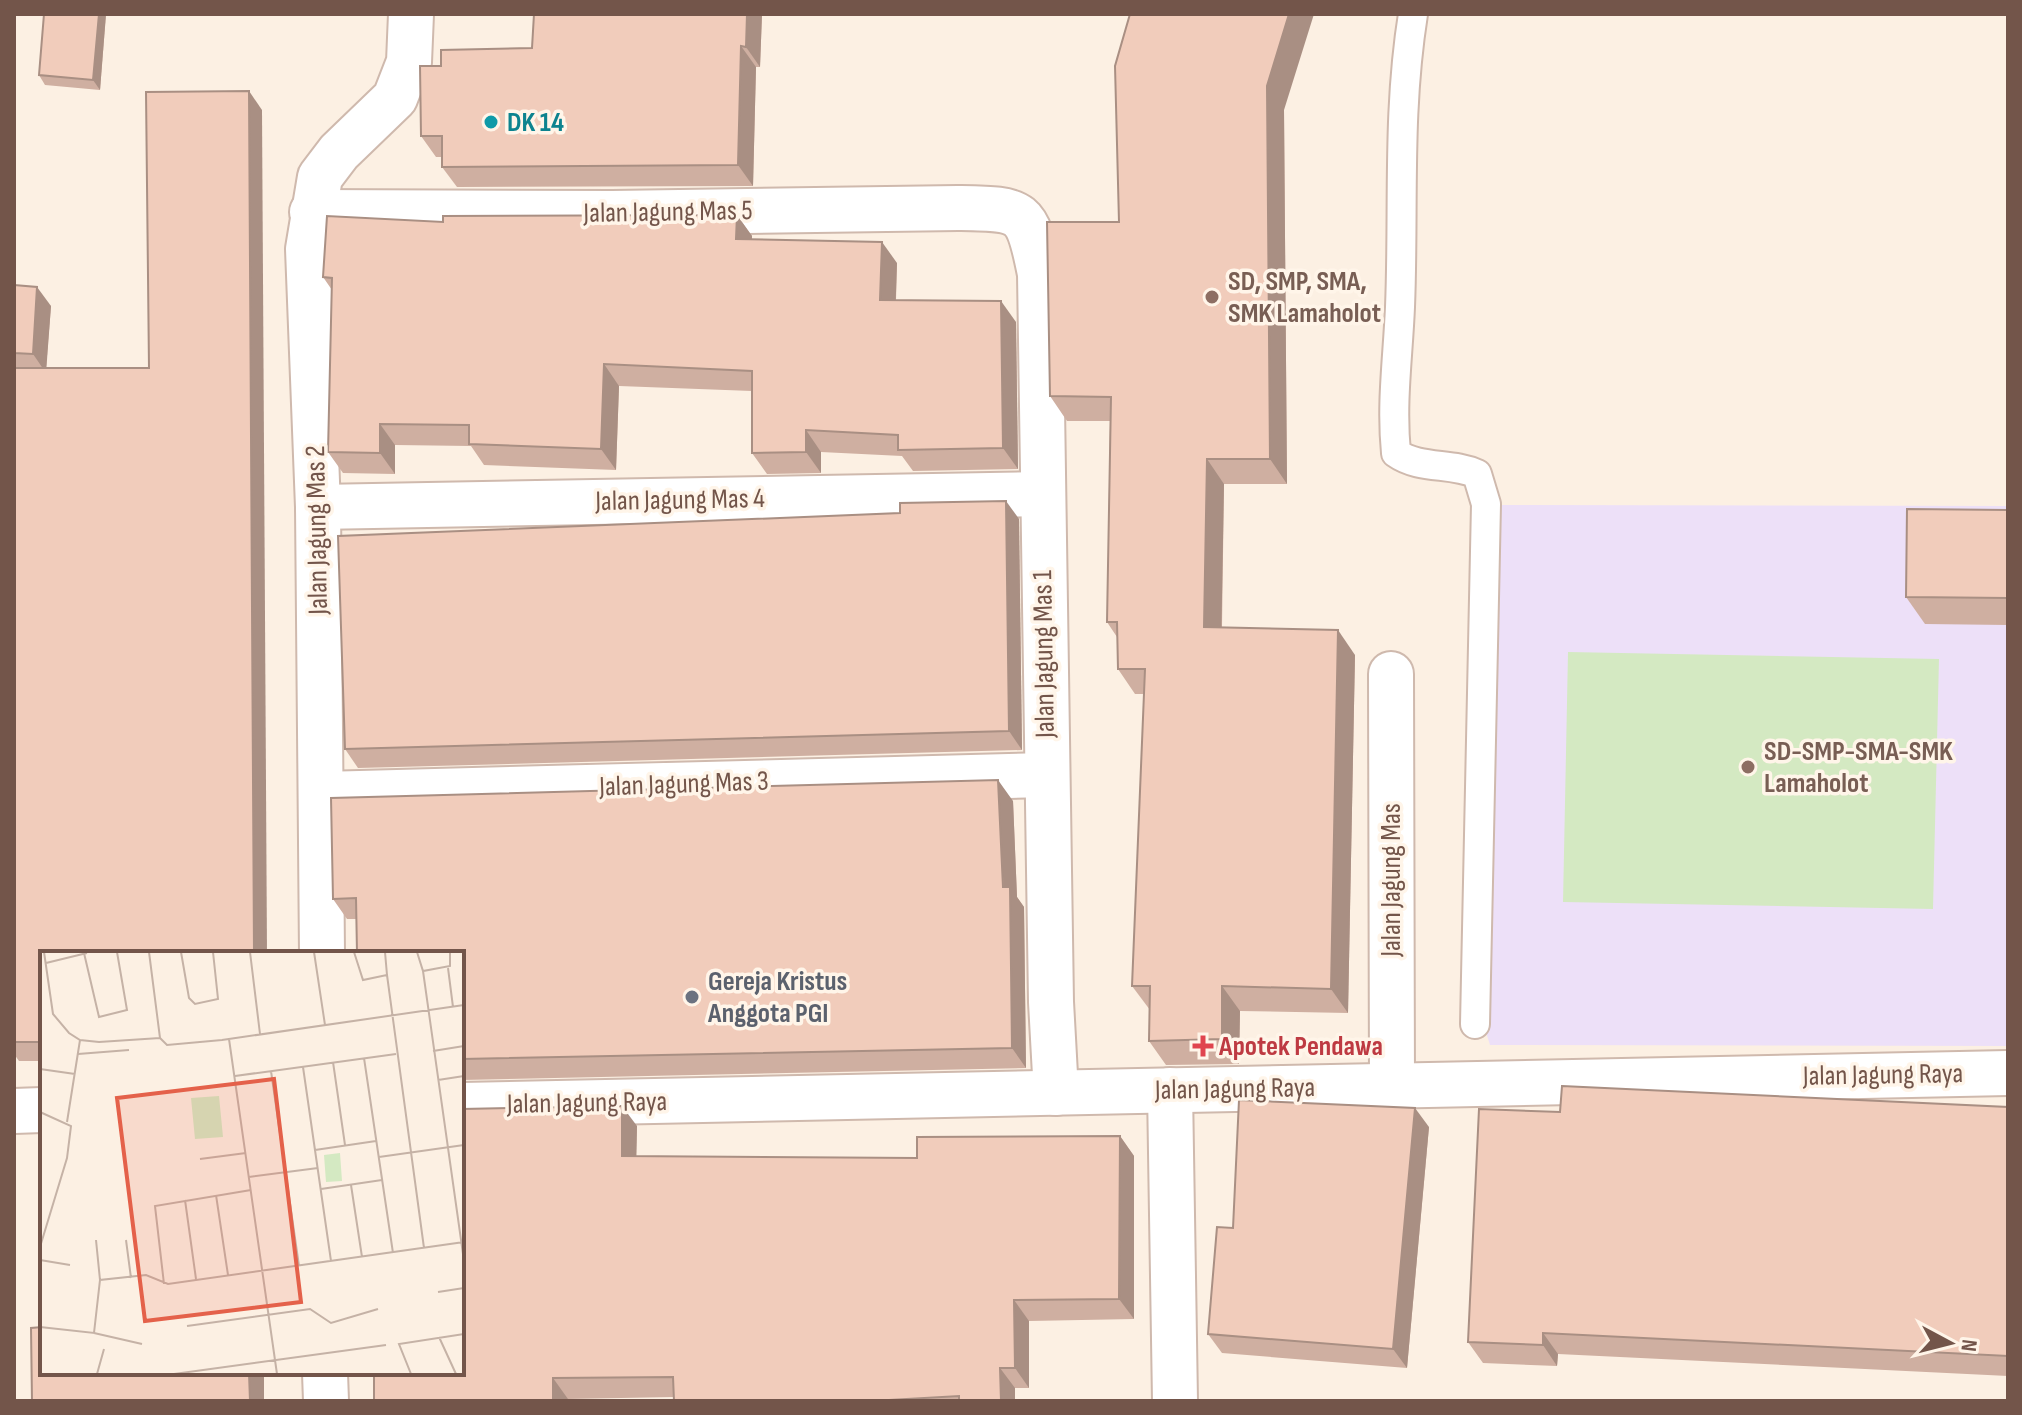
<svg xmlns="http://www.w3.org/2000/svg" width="2022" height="1415" font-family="'Sofia Sans Condensed',sans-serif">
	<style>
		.education { fill: #ede0f8 }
		.green { fill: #d4e9c2 }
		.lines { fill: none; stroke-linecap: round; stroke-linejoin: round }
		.service-casing { stroke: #cfb9ad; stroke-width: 32 }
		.minor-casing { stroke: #cfb9ad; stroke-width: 48 }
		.tertiary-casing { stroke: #cfb9ad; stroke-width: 48 }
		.service { stroke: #fff; stroke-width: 28 }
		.minor { stroke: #fff; stroke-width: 44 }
		.tertiary { stroke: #fff; stroke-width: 44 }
		.wall { fill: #cfafa1 }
		.shaded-wall { fill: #a98f83 }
		.building { fill: #f1ccbb; stroke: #a98f83; stroke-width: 2 }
		.culture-dot { fill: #0f9aa8; stroke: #fff5e9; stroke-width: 3 }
		.education-dot { fill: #8d6e63; stroke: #fff5e9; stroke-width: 3 }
		.worship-dot { fill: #6b7280; stroke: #fff5e9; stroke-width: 3 }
		.health-dot { fill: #e0444e; stroke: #fff5e9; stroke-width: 3 }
		.labels { text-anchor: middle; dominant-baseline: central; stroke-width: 7; stroke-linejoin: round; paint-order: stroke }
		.culture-label { font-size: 28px; font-weight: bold; fill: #0d838f; stroke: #fff5e9; text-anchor: start }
		.street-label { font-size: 28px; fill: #73554a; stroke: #fff5e9 }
		.education-label { font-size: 28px; font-weight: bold; fill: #785e54; stroke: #fff5e9; text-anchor: start }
		.worship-label { font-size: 28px; font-weight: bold; fill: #5b616d; stroke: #fff5e9; text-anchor: start }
		.health-label { font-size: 28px; font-weight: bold; fill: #be3a42; stroke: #fff5e9; text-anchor: start }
		.inset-road { fill: none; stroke: #c5b2a6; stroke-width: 2 }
		.view { fill: #e4614a; fill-opacity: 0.15; stroke: #e4614a; stroke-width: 4 }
		.inset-edge { fill: none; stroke: #73554a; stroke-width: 4 }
	</style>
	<rect width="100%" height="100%" fill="#fcf0e3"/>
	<polygon class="education" points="1490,505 2008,506 2008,1046 1490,1045 1485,1029"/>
	<polygon class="green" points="1568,652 1939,659 1933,909 1563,902"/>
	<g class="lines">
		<g class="service-casing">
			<path id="service" d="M1413,14C1397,114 1404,207 1400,307C1398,356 1391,403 1396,453C1420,470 1451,462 1477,474L1486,504L1475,1024"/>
		</g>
		<g class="minor-casing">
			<g id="minor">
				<path d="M312,212L612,213L958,208C1024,209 1027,208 1040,274L1051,1002L1056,1093"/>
				<polyline points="318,507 1042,494"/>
				<polyline points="1391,674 1392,1086"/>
				<polyline points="322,794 1046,775"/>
				<polyline points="322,953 318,507 308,249 320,177 339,152 395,98 409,62 411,14"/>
				<polyline points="1170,1090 1175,1401"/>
				<polyline points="325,1373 326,1401"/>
			</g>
		</g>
		<g class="tertiary-casing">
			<g id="tertiary">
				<polyline points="462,1105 2008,1073"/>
				<polyline points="14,1111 42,1110"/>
			</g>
		</g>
		<use href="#service" class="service"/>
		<use href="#minor" class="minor"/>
		<use href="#tertiary" class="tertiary"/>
	</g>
	<g class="wall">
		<polygon points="106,14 100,90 45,85 39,75"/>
		<polygon points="762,14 760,67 756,67 753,186 457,187 442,167 442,157 436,157 421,136 441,66 532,48"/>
		<polygon points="262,110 42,953 42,1061 19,1061 14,1054 14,285 51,306 46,368 149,368"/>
		<polygon points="1284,110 1287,484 1224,484 1222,627 1355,655 1348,1013 1240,1011 1239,1064 1166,1065 1149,1041 1150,1010 1132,986 1144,694 1135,694 1118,669 1117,637 1107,622 1110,421 1067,421 1050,396"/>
		<polygon points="737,215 752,236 752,239 897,263 896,300 1016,322 1018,469 913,471 902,456 821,452 821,473 767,474 752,453 752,391 619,386 616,470 484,465 471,446 395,445 395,474 343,473 328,452 332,290 323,277 443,222"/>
		<polygon points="2008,510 2008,625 1925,624 1906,597"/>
		<polygon points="900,513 1019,519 1022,750 358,768 345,749"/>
		<polygon points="1013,801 1017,897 1024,907 1026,1068 462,1080 462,953 356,919 347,919 333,899"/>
		<polygon points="2008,1107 2008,1376 1558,1354 1557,1366 1483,1363 1468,1342 1560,1112"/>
		<polygon points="637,1126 636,1156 917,1158 1120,1136 1134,1156 1134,1319 1029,1321 1029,1388 1015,1388 1015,1401 674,1401 674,1397 568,1399 374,1373"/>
		<polygon points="1429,1127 1407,1368 1222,1353 1208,1334 1233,1228"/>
	</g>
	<g class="shaded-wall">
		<polygon points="99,14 106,14 100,90 93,80"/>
		<polygon points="747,14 762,14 760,67 746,47"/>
		<polygon points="1289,14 1314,14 1284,110 1287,484 1270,459 1267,86"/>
		<polygon points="741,46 756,67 753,186 738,165"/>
		<polygon points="249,91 262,110 267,953 254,953"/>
		<polygon points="737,215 752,236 751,260 736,239"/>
		<polygon points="882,242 897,263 895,321 880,300"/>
		<polygon points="37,287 51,306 46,373 33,354"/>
		<polygon points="1001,301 1016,322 1018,469 1003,448"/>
		<polygon points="604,364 619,386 616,470 601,449"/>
		<polygon points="380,424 395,445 395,474 380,453"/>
		<polygon points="806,430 821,452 821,473 806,452"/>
		<polygon points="1207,459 1224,484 1221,652 1204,627"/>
		<polygon points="1006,501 1019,519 1022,750 1009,731"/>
		<polygon points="1338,630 1355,655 1348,1013 1331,989"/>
		<polygon points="998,780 1013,801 1017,897 1024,907 1026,1068 1012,1048"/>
		<polygon points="1222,986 1240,1011 1239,1064 1222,1039"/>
		<polygon points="622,1106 637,1126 636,1176 622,1156"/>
		<polygon points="1415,1108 1429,1127 1407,1368 1393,1349"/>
		<polygon points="1120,1136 1134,1156 1134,1319 1119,1299"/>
		<polygon points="1014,1300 1029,1321 1029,1388 1015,1368"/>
		<polygon points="1543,1333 1558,1354 1557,1366 1543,1345"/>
		<polygon points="1000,1368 1015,1388 1015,1401 1001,1401"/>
		<polygon points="249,1373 264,1373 264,1401 250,1401"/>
		<polygon points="553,1378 568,1399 568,1401 553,1401"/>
	</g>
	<g class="building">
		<polygon points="44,14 99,14 93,80 39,75"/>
		<polygon points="534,14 747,14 746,47 741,46 738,165 442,167 442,136 421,136 420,66 441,66 441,50 532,48"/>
		<polygon points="1130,14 1289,14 1267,86 1270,459 1207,459 1204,627 1338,630 1331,989 1222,986 1222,1039 1149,1041 1150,986 1132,986 1145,669 1118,669 1117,622 1107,622 1111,397 1050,396 1047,222 1119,222 1115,66"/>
		<polygon points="249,91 254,953 42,953 42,1042 14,1042 14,368 149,368 146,92"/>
		<polygon points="737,215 736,239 882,242 880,300 1001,301 1003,448 898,450 898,435 806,430 806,452 752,453 752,371 604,364 601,449 469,444 469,425 380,424 380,453 328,452 332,278 323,277 327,216 443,222 443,216"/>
		<polygon points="14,285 37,287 33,354 14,353"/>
		<polygon points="1006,501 1009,731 345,749 338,536 900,513 900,503"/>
		<polygon points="1907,509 2008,510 2008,598 1906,597"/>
		<polygon points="998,780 1003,887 1010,887 1012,1048 462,1059 462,953 357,953 356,898 333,899 331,798"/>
		<polygon points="1562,1086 2008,1107 2008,1356 1543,1333 1543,1345 1468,1342 1479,1109 1560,1112"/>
		<polygon points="1239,1100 1415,1108 1393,1349 1208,1334 1217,1227 1233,1228"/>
		<polygon points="622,1106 622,1156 917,1158 917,1137 1120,1136 1119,1299 1014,1300 1015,1368 1000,1368 1001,1401 959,1401 959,1396 871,1401 674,1401 673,1377 553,1378 553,1401 374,1401 374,1373 462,1373 462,1109"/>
		<polygon points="42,1327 42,1373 249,1373 250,1401 32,1401 31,1328"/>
	</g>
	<circle class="culture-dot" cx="491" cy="122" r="8"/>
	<g class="education-dot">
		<circle cx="1212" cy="297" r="8"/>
		<circle cx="1748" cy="767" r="8"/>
	</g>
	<circle class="worship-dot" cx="692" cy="997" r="8"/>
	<path class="health-dot" d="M1199 1034h8v8h8v8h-8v8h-8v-8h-8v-8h8z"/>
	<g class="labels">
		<g class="culture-label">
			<text x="507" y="122">DK 14</text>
		</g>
		<g class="street-label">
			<text transform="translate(668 212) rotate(-1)">Jalan Jagung Mas 5</text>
			<text transform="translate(680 500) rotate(-1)">Jalan Jagung Mas 4</text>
			<text transform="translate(317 530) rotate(-91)">Jalan Jagung Mas 2</text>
			<text transform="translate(1044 654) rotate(-91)">Jalan Jagung Mas 1</text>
			<text transform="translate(684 784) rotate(-2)">Jalan Jagung Mas 3</text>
			<text transform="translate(1391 880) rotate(-90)">Jalan Jagung Mas</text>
			<text transform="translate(1883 1075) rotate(-1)">Jalan Jagung Raya</text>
			<text transform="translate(1235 1089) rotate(-1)">Jalan Jagung Raya</text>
			<text transform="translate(587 1103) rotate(-1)">Jalan Jagung Raya</text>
		</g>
		<g class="education-label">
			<text x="1228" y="281">SD, SMP, SMA,<tspan x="1228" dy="32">SMK Lamaholot</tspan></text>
			<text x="1764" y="751">SD-SMP-SMA-SMK<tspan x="1764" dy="32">Lamaholot</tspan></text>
		</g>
		<g class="worship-label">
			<text x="708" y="981">Gereja Kristus<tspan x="708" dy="32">Anggota PGI</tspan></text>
		</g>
		<g class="health-label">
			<text x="1219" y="1046">Apotek Pendawa</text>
		</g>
	</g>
	<g transform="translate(40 951)">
		<rect width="424" height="424" fill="#fcf0e3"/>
		<path d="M179,145L183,186L155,188L151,147ZM300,202L302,230L286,231L284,204Z" fill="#d4e9c2"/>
		<path class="inset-road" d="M4,1L13,63L29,82L40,89L59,91L120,87M109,1L120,87M141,1L149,47L155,53L178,48L173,1M210,1L220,83M274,1L285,74M314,1L323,29L347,24L345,1M377,1L383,20L410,15V1M44,2L59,66L87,59L77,1M6,12L47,2M408,17L413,56M383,20L424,310M347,24L384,297M120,87L127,94L182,89L424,54M189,88L237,423M393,100L424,95M38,103L89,99M324,107L353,302M293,111L305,194M263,116L291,310M0,118L35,123M231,120L259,315M195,125L356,103M398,129L424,125M0,161L31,175L27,207L0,296M27,171L40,89M275,199L336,190M339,206L424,194M160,208L206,202M209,226L278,217M311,234L322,306M281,238L342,229M176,244L188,324M145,249L156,328M56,289L60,329M86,289L91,327M0,309L30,314M124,333L115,255L211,239M398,341L424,337M147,375L270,358L291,372L338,358M0,376L54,382L60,329L106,324L128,333L424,291M54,382L102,393M399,386L416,423M57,423L64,398M134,423L346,394M371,423L359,393L424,383"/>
		<path class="view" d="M234,128L261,351L105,370L77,147Z"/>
		<rect width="424" height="424" class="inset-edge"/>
	</g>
	<rect width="2022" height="1415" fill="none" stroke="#73554a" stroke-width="32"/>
	<g transform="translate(1950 1343) rotate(97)" stroke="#fff5e9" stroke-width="6" paint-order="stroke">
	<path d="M0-6L14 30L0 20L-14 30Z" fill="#73554a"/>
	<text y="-12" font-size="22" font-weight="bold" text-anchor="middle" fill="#73554a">N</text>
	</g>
</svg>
